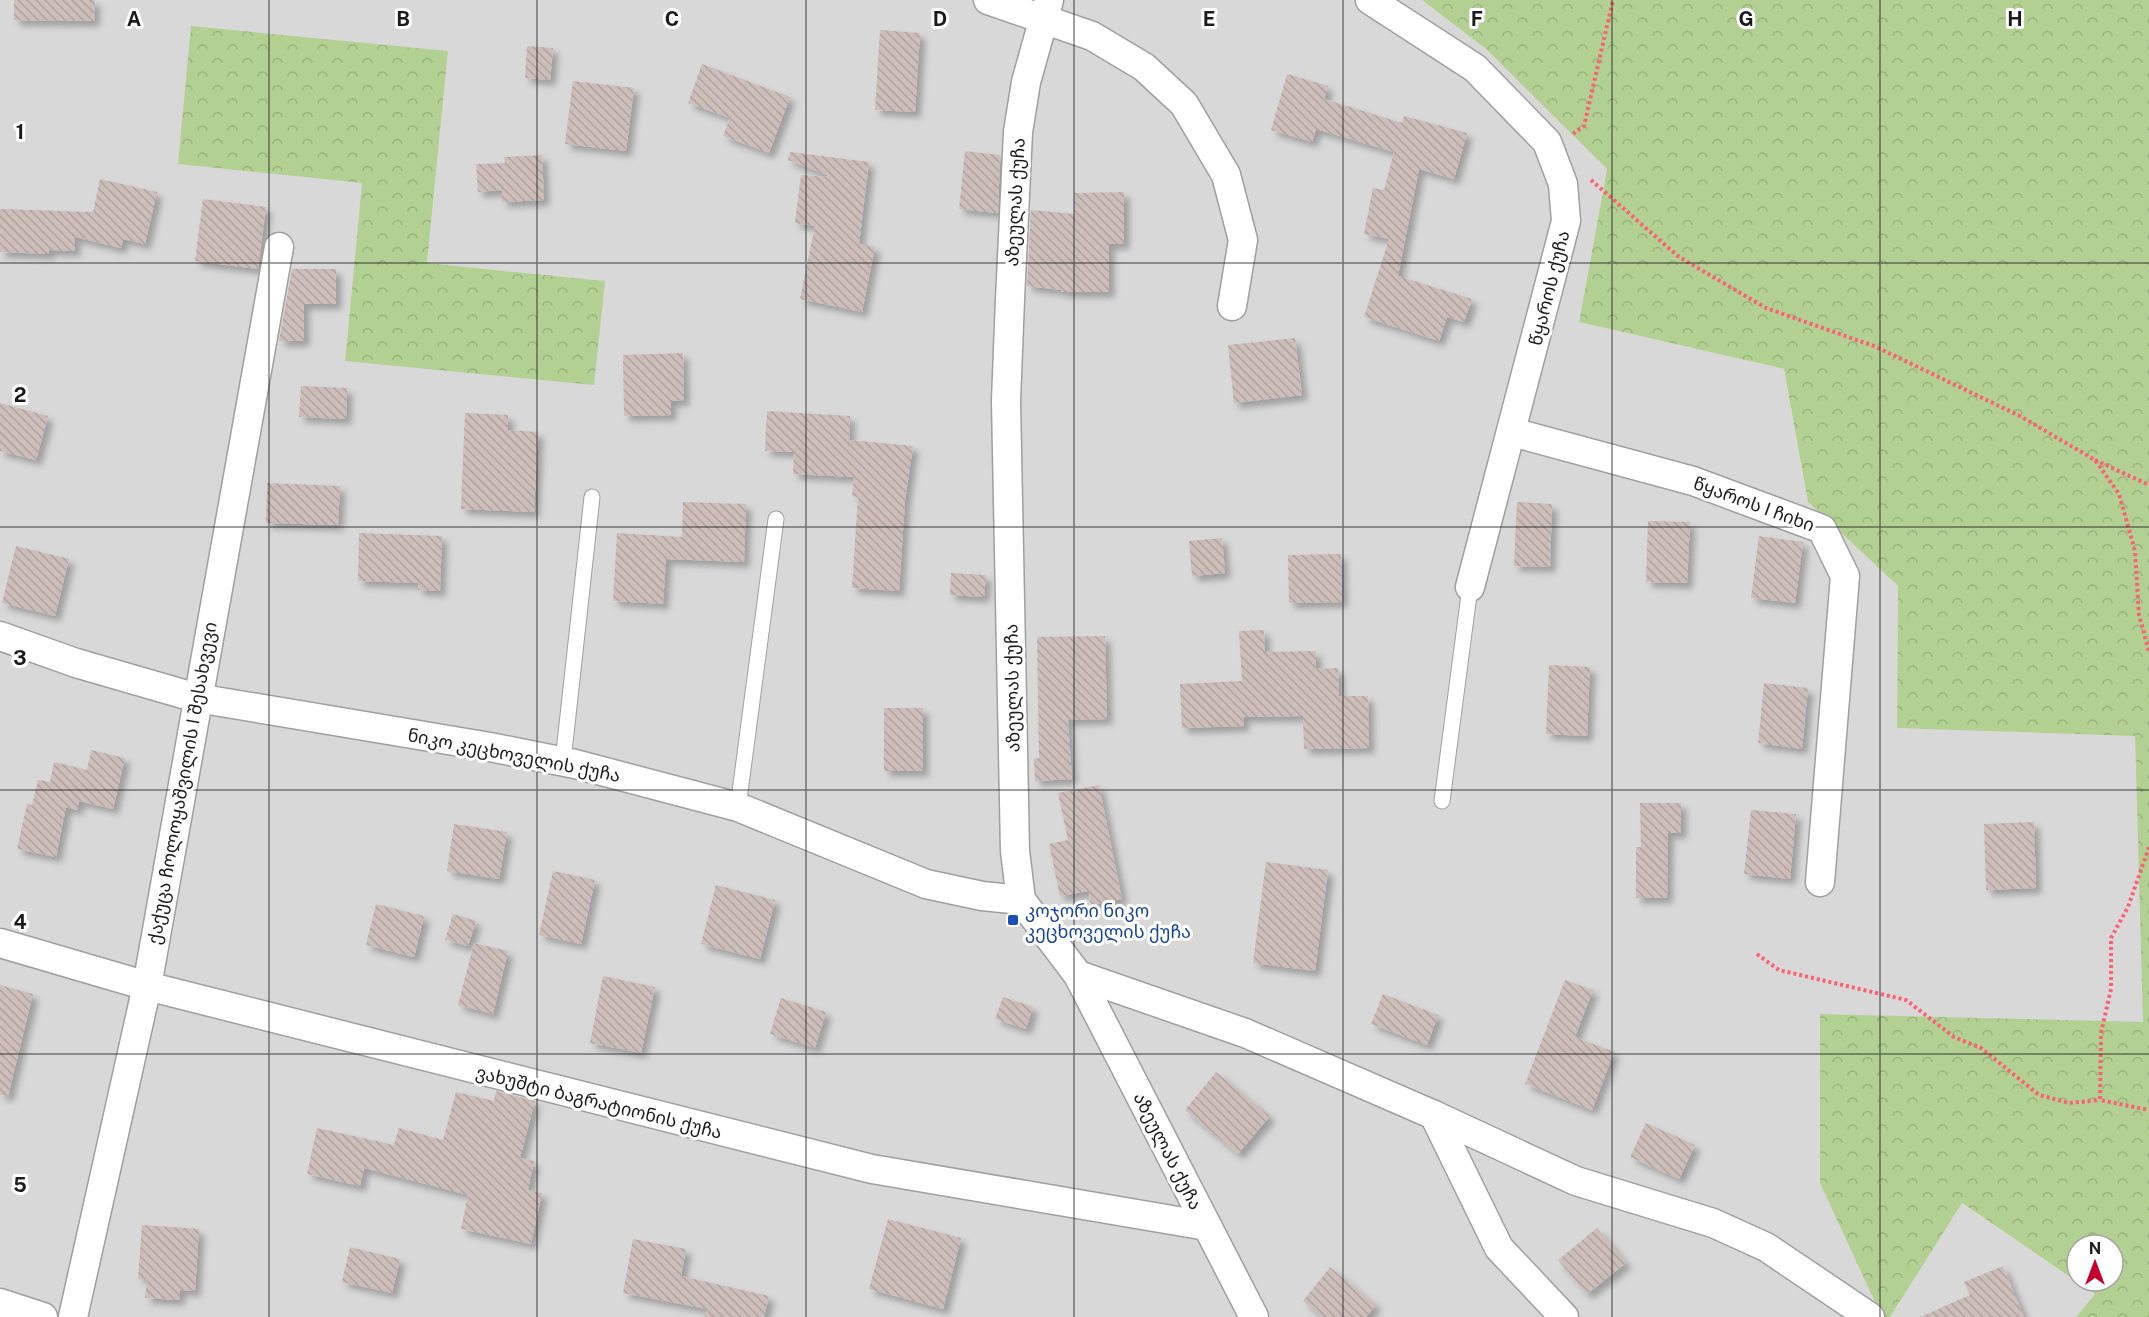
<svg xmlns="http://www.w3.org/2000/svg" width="2149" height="1317" font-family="'Public Sans','Noto Sans Georgian',sans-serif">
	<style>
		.residential { fill: #d9d8d8; fill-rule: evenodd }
		.forest { fill: url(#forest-crowns); fill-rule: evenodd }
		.building { fill: url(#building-back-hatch); filter: url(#shadow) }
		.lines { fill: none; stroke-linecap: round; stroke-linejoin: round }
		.lane-casing { stroke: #9f9f9f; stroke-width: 17 }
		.street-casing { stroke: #9f9f9f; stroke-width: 31 }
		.path { stroke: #ff5f72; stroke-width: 4; stroke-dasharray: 3 3; stroke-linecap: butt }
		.lane { stroke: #fff; stroke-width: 15 }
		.street { stroke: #fff; stroke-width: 28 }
		.grid { fill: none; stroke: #1b1b1b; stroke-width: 1.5; stroke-opacity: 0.55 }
		.transit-dot { fill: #1a4fb4; stroke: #fff; stroke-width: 2 }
		.labels { text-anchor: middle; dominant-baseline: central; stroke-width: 6; stroke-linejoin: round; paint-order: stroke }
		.street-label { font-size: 18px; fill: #1b1b1b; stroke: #fff }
		.transit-label { font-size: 18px; fill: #164399; stroke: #fff; text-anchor: start }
		.grid-label { font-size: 20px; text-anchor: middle; font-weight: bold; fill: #1b1b1b; stroke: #fff; stroke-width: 6; stroke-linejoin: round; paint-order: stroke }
	</style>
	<defs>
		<pattern id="forest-crowns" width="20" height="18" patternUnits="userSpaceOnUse" patternTransform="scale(1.5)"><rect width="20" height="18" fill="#b2d091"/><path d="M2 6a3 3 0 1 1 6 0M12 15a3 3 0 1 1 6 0" fill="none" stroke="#98b27c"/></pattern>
		<pattern id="building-back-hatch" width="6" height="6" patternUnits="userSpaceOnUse" patternTransform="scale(1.5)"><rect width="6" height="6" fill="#cdbdb9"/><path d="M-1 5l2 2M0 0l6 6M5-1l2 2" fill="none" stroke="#afa29e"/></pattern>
		<filter id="shadow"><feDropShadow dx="5.5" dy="5.5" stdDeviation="3" flood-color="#0004"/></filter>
	</defs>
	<rect width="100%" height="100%" fill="#eee6e0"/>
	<g class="residential">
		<path d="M0,0H1422L1486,49L1607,169L1579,322L1784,369L1808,502L1898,586L1897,727L2135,735L2144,1023L1820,1014L1882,1317H0ZM448,51L427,263L604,281L345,361L362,183Z"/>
		<polygon points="1961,1203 2095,1294 2076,1317 1890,1317"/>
	</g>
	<g class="forest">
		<path d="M1422,0H2149V1317H2076L2095,1294L1962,1203L1890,1317H1882L1820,1183V1014L2143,1022L2135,736L1897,728L1898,586L1808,502L1784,369L1579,322L1607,169L1486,49ZM2077,1245H2113V1281H2077Z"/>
		<polygon points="191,26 448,51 427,263 605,281 594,385 345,361 362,183 178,164"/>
	</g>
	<g class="building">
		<polygon points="14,0 95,0 94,21 14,20"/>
		<polygon points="880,30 920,33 915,112 875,110"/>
		<polygon points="527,46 553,48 550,80 525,78"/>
		<polygon points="702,64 790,97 769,153 723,136 730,118 688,103"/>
		<polygon points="1287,74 1328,86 1324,99 1402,123 1404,116 1467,133 1454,179 1419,169 1398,276 1472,299 1464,322 1447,317 1439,341 1364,317 1389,239 1364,234 1373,188 1384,190 1394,152 1316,129 1312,142 1271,130"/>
		<polygon points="573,81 634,88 626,151 565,144"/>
		<polygon points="965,151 1000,155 998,213 959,209"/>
		<polygon points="790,152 869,162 859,244 875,247 862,312 800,299 815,226 795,223 801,175 832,177 788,160"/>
		<polygon points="542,155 544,200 502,202 502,190 478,192 476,164 505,163 504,157"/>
		<polygon points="100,179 157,192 145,244 123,239 121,248 75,237 75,251 49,250 49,254 0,252 0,209 93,212"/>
		<polygon points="1124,192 1124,244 1109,244 1109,292 1061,292 1061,290 1027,286 1031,210 1074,214 1074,193"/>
		<polygon points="203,199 266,207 258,269 195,261"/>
		<polygon points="292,269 336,269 336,304 304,304 304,341 279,341"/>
		<polygon points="1295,338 1302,395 1234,403 1228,345"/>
		<polygon points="683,353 684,400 671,401 671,415 624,416 623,355"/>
		<polygon points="301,386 347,388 346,419 299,417"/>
		<polygon points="0,403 48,416 36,460 0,451"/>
		<polygon points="767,411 850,416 849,440 913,446 905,501 899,591 852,588 858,497 852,496 854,477 793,474 794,452 765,451"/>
		<polygon points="465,413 508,415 508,430 538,432 534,512 461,509"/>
		<polygon points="267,483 340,486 338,525 266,523"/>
		<polygon points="683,502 746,504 744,562 666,559 663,604 613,601 617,533 682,537"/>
		<polygon points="1517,502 1552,504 1550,567 1514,566"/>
		<polygon points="1648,521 1690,522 1687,583 1646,582"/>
		<polygon points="359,533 442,536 440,591 418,590 418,583 358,581"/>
		<polygon points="1759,536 1803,542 1795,603 1751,598"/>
		<polygon points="1222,538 1225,573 1192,576 1189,541"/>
		<polygon points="16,546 69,559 55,616 2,603"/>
		<polygon points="1341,554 1342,602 1289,603 1288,555"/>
		<polygon points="951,573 986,575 984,597 950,595"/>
		<polygon points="1264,630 1265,652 1316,651 1316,669 1338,668 1339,696 1368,696 1369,748 1304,749 1303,716 1243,717 1244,726 1182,728 1180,684 1242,681 1239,631"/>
		<polygon points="1105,636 1107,719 1068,720 1072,779 1035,781 1034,759 1039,758 1037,637"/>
		<polygon points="1549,665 1590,667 1587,736 1546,734"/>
		<polygon points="1764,683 1808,688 1802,749 1758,743"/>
		<rect x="884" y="708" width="39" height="63"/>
		<polygon points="91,750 125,758 113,809 79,801 77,810 66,807 56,857 17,849 27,804 32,805 38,780 50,782 54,762 87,770"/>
		<polygon points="1099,785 1122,899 1091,905 1089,891 1060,896 1049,844 1068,840 1058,793"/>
		<polygon points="1640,803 1681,803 1681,833 1668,833 1667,898 1636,898 1636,847 1641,847"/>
		<polygon points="1751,810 1796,814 1790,879 1744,874"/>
		<polygon points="2034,822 2036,888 1986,890 1984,824"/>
		<polygon points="454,824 507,832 499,879 447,871"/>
		<polygon points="1266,862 1328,870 1315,971 1253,963"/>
		<polygon points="553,871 595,880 581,944 539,935"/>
		<polygon points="716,885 775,900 760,959 701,944"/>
		<polygon points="376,904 424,916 414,957 366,945"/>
		<polygon points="453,914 476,921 468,946 445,940"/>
		<polygon points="474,943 508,951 493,1014 458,1005"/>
		<polygon points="603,976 655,987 641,1053 590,1043"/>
		<polygon points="1565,980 1593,990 1575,1037 1614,1052 1592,1110 1525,1084"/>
		<polygon points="0,985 33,994 8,1096 0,1095"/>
		<polygon points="1383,994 1438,1015 1427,1045 1371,1024"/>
		<polygon points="1003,997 1033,1007 1026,1029 995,1019"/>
		<polygon points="781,998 826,1012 815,1048 770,1034"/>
		<polygon points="1216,1072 1270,1116 1238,1154 1185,1110"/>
		<polygon points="496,1091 535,1101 520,1158 534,1161 528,1190 542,1193 531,1244 461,1229 468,1195 364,1168 360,1186 307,1174 317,1128 394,1145 399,1128 443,1140 456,1092 494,1101"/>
		<polygon points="1646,1123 1695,1145 1679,1179 1630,1157"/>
		<polygon points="888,1219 961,1238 943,1309 869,1289"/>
		<polygon points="142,1225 199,1229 195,1291 180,1290 179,1300 145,1298 147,1279 138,1279"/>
		<polygon points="1597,1228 1626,1263 1587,1294 1558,1260"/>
		<polygon points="633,1239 686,1249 681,1276 769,1296 764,1317 705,1317 707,1309 623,1293"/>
		<polygon points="350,1247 400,1259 392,1293 342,1282"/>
		<polygon points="2003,1266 2024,1317 1920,1317 1970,1295 1964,1282"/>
		<polygon points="1330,1267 1376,1305 1366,1317 1323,1317 1303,1301"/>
	</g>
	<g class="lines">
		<g class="lane-casing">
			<g id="lane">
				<polyline points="563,761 592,497"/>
				<polyline points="1442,801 1470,587"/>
				<polyline points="738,807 776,519"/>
			</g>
		</g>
		<g class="street-casing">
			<g id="street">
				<polyline points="988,0 1092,36 1144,67 1184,104 1226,175 1243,240 1232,306"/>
				<polyline points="1049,0 1026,82 1018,132 1010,299 1006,401 1015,851 1021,900 1078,975 1254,1317"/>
				<polyline points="1370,0 1475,68 1547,142 1563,184 1566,221 1470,587"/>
				<polyline points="1512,432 1693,481 1822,529 1845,576 1820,882"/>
				<polyline points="0,636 76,663 197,698 490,747 575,764 738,807 926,884 982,896 1021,900"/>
				<polyline points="0,943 147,986 872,1169 1207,1226"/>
				<polyline points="1078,975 1245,1033 1434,1115 1499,1248 1564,1317"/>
				<polyline points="1434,1115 1576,1181 1713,1223 1766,1247 1870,1317"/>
				<polyline points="0,1303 43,1317"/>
				<polyline points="73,1317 147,986 279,247"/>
			</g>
		</g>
		<g class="path">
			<polyline points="1573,134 1584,126 1613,0"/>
			<polyline points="1591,180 1679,257 1766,308 1874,346 2020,416 2095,460 2119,494 2135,551 2139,615 2149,652"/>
			<polyline points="2095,460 2149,485"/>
			<polyline points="2149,847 2128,907 2111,938 2111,989 2101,1033 2100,1100 2149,1110"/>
			<polyline points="1757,954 1779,970 1906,1000 1954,1037 1981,1048 2039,1095 2069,1103 2100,1100"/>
		</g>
		<use href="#lane" class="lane"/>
		<use href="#street" class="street"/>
	</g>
	<path class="grid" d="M269,0V1317M537,0V1317M806,0V1317M1074,0V1317M1343,0V1317M1612,0V1317M1880,0V1317M0,263H2149M0,527H2149M0,790H2149M0,1054H2149"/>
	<rect class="transit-dot" x="1007" y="914" width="12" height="12" rx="3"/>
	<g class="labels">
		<g class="street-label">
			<text transform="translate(1015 202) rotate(-87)">აზეულას ქუჩა</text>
			<text transform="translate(1549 288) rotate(-76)">წყაროს ქუჩა</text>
			<text transform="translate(1754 504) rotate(20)">წყაროს I ჩიხი</text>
			<text transform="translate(1012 688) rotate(-91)">აზეულას ქუჩა</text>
			<text transform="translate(514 755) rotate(11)">ნიკო კეცხოველის ქუჩა</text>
			<text transform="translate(182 783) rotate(-80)">ქაქუცა ჩოლოყაშვილის I შესახვევი</text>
			<text transform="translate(599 1102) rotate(14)">ვახუშტი ბაგრატიონის ქუჩა</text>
			<text transform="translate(1168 1151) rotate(63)">აზეულას ქუჩა</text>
		</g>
		<g class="transit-label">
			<text x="1025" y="910">კოჯორი ნიკო<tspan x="1025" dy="21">კეცხოველის ქუჩა</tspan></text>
		</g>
	</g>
	<g class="grid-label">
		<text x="134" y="26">A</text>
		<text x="403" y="26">B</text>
		<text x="672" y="26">C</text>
		<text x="940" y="26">D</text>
		<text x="1209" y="26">E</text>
		<text x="1477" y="26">F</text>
		<text x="1746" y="26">G</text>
		<text x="2015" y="26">H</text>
		<text x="20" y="139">1</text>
		<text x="20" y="402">2</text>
		<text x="20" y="665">3</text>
		<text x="20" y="929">4</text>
		<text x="20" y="1192">5</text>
	</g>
	<g transform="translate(2095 1263)"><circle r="28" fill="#ffffff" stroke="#a4a4a4" stroke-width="1.5"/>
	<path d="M0-4.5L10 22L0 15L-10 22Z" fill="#c6002c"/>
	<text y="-9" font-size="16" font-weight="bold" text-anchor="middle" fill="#1b1b1b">N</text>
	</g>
</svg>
